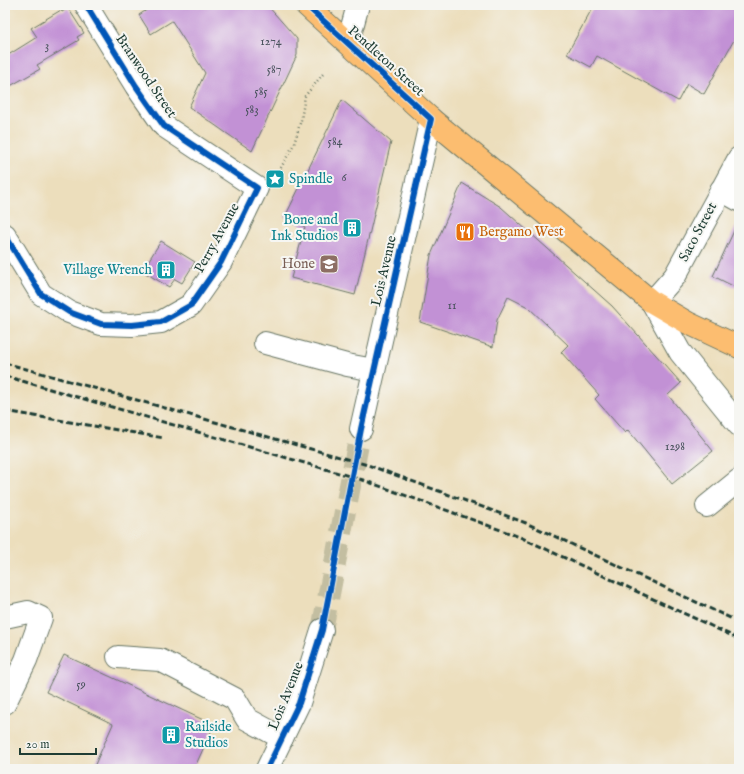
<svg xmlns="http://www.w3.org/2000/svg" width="744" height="774" font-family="'IM FELL English',serif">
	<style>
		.building { fill: #c291d5 }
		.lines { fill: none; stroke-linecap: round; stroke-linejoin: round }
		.minor-tunnel { stroke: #c3bea1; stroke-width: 22; stroke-dasharray: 22 11; stroke-linecap: butt }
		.minor-casing { stroke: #677564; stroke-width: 24 }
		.major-casing { stroke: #677564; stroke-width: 24 }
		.path { stroke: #677564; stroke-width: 2.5; stroke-dasharray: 1 3; stroke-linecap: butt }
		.minor { stroke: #fff; stroke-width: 22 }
		.major { stroke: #fcbd6f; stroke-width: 22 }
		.rail { stroke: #1f3d34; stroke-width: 3; stroke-dasharray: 6 3; stroke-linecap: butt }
		.cycleway-casing { stroke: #f6f6f2; stroke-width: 8 }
		.cycleway { stroke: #0057b8; stroke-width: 6 }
		.labels { text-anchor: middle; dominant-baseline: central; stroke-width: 4; stroke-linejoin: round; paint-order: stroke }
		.number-label { font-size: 12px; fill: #48525c }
		.street-label { font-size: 14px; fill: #1f3d34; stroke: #f6f6f2 }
		.culture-label { font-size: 14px; fill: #0d838f; stroke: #f6f6f2; text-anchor: start }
		.food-label { font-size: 14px; fill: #c56008; stroke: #f6f6f2; text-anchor: start }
		.education-label { font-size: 14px; fill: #785e54; stroke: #f6f6f2; text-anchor: end }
	</style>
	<rect width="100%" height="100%" fill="#f6f6f2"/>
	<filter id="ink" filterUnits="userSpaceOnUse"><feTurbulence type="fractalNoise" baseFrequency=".025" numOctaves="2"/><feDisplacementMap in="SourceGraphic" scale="8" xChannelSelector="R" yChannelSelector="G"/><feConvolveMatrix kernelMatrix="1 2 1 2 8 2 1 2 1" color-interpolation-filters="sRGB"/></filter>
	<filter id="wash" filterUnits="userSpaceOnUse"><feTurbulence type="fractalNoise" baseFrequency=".012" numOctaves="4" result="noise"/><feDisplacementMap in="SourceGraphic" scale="16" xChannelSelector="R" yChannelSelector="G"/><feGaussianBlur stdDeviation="0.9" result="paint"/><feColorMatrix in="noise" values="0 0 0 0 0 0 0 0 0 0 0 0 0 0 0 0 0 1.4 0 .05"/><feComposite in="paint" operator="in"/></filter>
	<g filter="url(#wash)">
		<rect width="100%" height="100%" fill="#ecdebc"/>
		<g id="blocks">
			<g class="building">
				<polygon points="154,5 267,5 297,39 297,55 252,151 189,107 205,73 172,21 151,34 139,15"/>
				<polygon points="594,5 739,5 739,31 704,94 687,84 678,101 597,56 591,67 567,54"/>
				<polygon points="68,8 84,33 77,37 79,40 37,65 40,69 5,89 5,57 37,37 31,28 61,10 62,12"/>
				<polygon points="342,100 391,142 355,295 291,278 305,227 285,217"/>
				<polygon points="462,183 501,207 612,306 681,383 668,395 713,451 672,484 628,430 625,433 595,399 599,395 561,352 568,345 528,307 508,297 497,320 493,347 420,322 431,255"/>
				<polygon points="739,220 739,289 713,276"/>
				<polygon points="161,241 195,262 182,283 175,279 169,287 142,271"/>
				<polygon points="64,655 214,725 194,769 93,769 113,724 46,692"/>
			</g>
		</g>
	</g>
	<g filter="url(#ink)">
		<use href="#blocks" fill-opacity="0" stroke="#677564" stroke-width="1"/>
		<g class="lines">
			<polyline class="minor-tunnel" points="322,630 361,429"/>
			<g class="minor-casing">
				<g id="minor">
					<polyline points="348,42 358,5"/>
					<polyline points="739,158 675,276 652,302 680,352 739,425"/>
					<polyline points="721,190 739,200"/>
					<polyline points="5,235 41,294 69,312 101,324 132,325 161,322 191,305 221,262 257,188 164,126 136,86 86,5"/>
					<polyline points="265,343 347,365 374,370"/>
					<polyline points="361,429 431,119"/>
					<polyline points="707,506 739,480"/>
					<polyline points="5,617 28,612 41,618 26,660 5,703"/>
					<polyline points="118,657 160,660 235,699 247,719 282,738"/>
					<polyline points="267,769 299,703 322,630"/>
				</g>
			</g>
			<g class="major-casing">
				<polyline id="major" points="306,5 431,119 652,302 688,323 739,347"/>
			</g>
			<polyline class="path" points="277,175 294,144 301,120 305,96 323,74"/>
			<use href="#minor" class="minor"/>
			<use href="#major" class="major"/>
			<g class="rail">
				<polyline points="5,363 368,465 526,523 739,622"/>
				<polyline points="5,376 363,480 520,537 739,639"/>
				<polyline points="5,411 164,438"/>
			</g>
			<g class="cycleway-casing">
				<g id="cycleway">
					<polyline points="5,235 41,294 69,312 101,324 132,325 161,322 191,305 221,262 257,188 164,126 136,86 86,5"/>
					<polyline points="267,769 299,703 322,630 361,429 431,119 306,5"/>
				</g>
			</g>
			<use href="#cycleway" class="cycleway"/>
		</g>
	</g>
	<defs>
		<g id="sight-square" transform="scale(1)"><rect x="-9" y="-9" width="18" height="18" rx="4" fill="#0f9aa8" stroke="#f6f6f2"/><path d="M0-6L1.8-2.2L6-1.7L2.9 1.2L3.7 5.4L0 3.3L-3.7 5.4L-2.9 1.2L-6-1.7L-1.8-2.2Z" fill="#fff"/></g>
		<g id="building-square" transform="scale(1)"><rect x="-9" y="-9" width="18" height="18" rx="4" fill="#0f9aa8" stroke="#f6f6f2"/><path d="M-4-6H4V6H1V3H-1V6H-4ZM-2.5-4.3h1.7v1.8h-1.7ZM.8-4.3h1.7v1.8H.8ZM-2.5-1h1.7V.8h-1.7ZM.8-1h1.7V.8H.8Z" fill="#fff"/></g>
		<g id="restaurant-square" transform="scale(1)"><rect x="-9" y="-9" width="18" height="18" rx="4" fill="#e8710a" stroke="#f6f6f2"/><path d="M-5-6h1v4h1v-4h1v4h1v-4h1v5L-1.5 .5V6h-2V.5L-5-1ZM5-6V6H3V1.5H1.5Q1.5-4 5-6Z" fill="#fff"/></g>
		<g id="school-square" transform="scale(1)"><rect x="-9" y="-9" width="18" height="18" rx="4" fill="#8d6e63" stroke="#f6f6f2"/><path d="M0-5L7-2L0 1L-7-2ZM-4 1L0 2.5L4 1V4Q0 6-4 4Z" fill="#fff"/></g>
	</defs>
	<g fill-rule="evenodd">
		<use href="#sight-square" x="275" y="179"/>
		<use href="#building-square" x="352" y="228"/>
		<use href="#restaurant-square" x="465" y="232"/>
		<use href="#school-square" x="329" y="264"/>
		<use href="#building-square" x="166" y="270"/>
		<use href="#building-square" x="171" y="735"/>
	</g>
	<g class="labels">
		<g class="number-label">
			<text x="271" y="41">1274</text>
			<text x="47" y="45">3</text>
			<text x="274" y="69">587</text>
			<text x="261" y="91">585</text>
			<text x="252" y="109">583</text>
			<text x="335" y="141">584</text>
			<text x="344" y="177">6</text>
			<text x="452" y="305">11</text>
			<text x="675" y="446">1298</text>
			<text x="81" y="684">59</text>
		</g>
		<g class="street-label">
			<text transform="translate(386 61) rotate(42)">Pendleton Street</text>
			<text transform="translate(146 76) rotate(56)">Branwood Street</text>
			<text transform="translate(698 232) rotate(-62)">Saco Street</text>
			<text transform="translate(217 238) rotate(-61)">Perry Avenue</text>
			<text transform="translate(384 271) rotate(-77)">Lois Avenue</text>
			<text transform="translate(286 696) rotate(-68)">Lois Avenue</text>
		</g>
		<g class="culture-label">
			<text x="289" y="179">Spindle</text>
			<text x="338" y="220" text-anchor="end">Bone and<tspan x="338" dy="16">Ink Studios</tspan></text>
			<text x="152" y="270" text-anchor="end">Village Wrench</text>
			<text x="185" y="727">Railside<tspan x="185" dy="16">Studios</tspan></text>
		</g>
		<g class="food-label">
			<text x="479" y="232">Bergamo West</text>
		</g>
		<g class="education-label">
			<text x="315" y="264">Hone</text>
		</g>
	</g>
	<rect width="744" height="774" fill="none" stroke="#f6f6f2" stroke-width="20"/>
	<path d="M20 748v6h76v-6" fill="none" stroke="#1f3d34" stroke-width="2"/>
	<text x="26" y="748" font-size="12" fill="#1f3d34" stroke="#f6f6f2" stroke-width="3" paint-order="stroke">20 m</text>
</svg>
